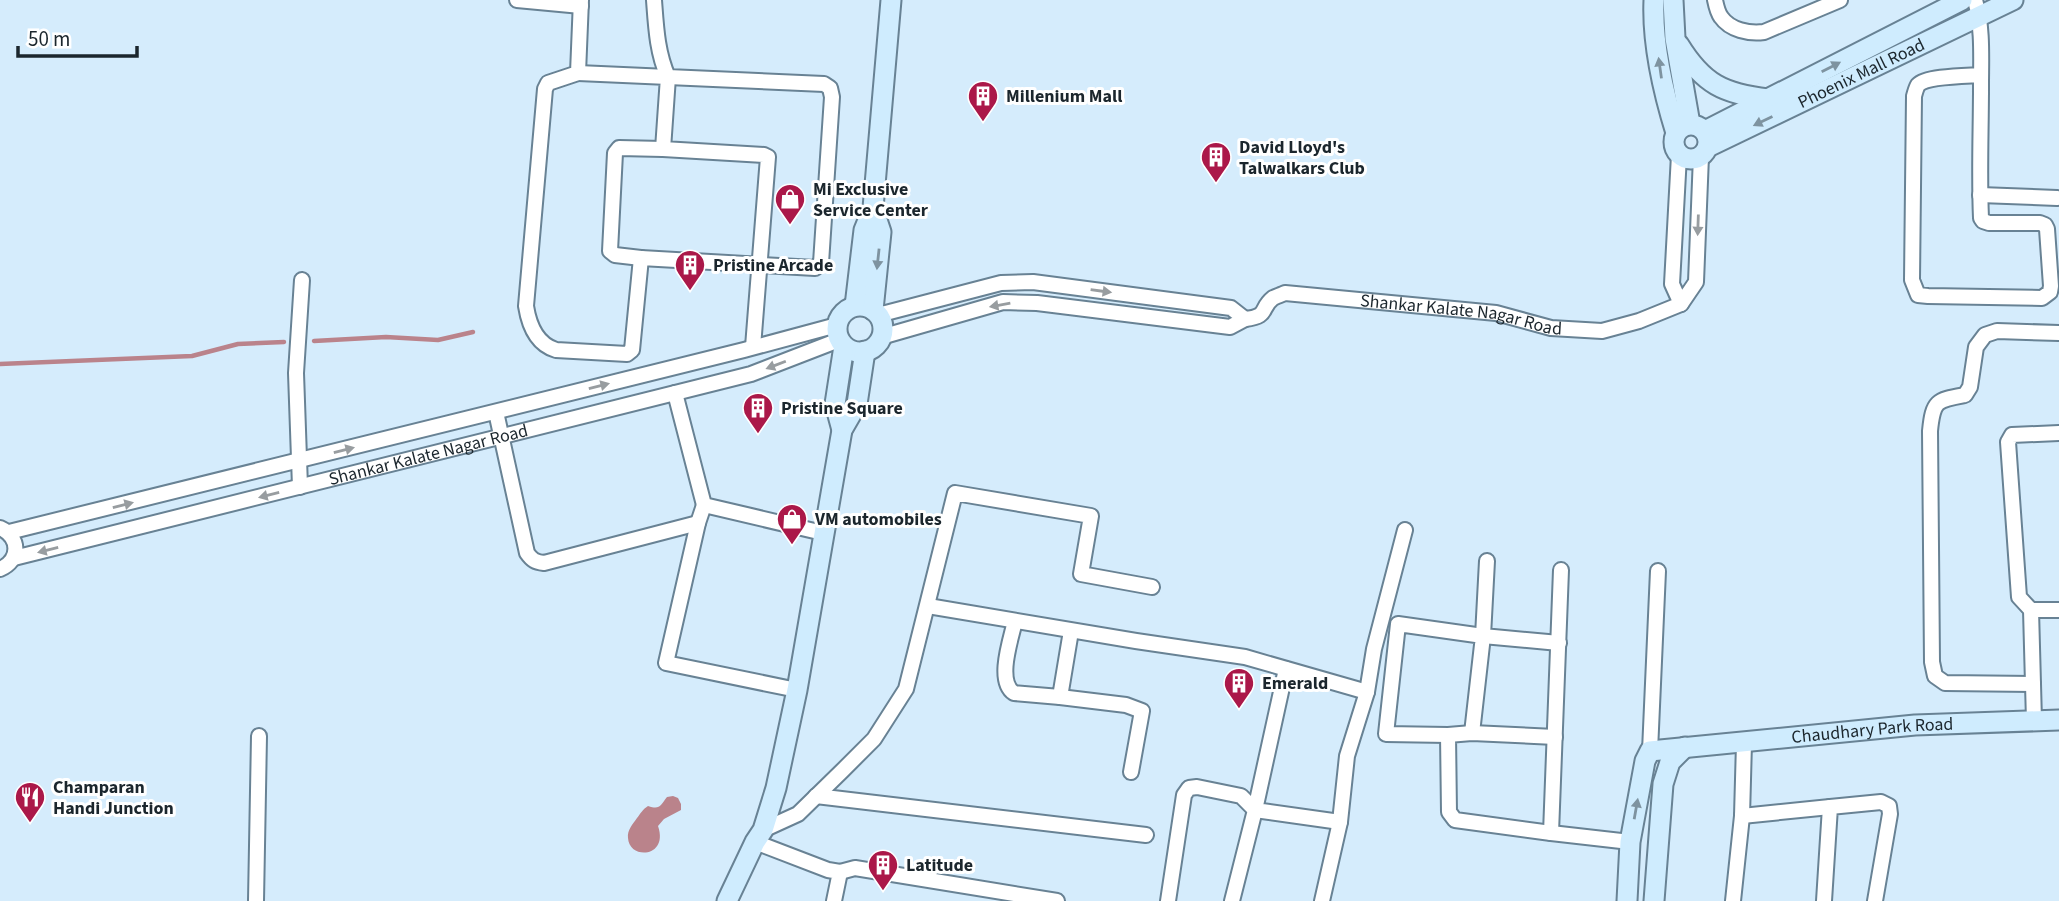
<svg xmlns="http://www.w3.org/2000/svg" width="2059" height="901" font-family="'Source Sans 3',sans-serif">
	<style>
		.water { fill: #ba838b }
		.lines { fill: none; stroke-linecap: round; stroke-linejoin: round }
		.stream { stroke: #ba838b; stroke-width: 4.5 }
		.street-casing { stroke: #688294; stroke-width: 18 }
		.secondary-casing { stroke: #688294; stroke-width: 23 }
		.street { stroke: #fff; stroke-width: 14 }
		.secondary { stroke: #cfecfe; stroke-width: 19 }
		.oneway { fill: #7e93a0 }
		.oneway2 { fill: #989da0 }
		.labels { text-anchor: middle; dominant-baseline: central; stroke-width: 6; stroke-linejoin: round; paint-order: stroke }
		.street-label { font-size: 18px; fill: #1b262d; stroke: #fff }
		.poi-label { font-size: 18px; font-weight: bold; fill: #1b262d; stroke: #fff; text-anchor: start }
	</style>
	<rect width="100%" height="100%" fill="#d5ecfc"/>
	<path class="water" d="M673,796L678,798L681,804V810L664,819L658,826C669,858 629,860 628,838C627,830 633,824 637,818C641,813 642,810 648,806C660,810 660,806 667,797Z"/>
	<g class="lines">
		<g class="stream">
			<polyline points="314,341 386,337 438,340 473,332"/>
			<polyline points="0,364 192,356 238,344 284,342"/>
		</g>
		<g class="street-casing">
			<g id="street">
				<polyline points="517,0 581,6"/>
				<path d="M581,0L578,73L548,83L545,89L526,306C529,325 536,344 556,350L627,354L632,350L641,258L815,268L821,263L832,97L830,88L824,84L668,77C657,52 656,27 654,0"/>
				<path d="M1715,0C1716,5 1718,13 1721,17C1730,30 1749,34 1764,32L1840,0"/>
				<path d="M1975,0C1983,28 1981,58 1981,87C1981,130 1979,174 1981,218L1983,221L1989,223H2040L2045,225L2047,229L2051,286L2050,292L2042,298L1928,296L1918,295L1912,280L1914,96C1915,93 1916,88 1918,85C1926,76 1968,76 1981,75"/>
				<polyline points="578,73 668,77 663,149 764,155 768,157 753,347"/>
				<polyline points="1679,155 1672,284 1681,304 1696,282 1701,156"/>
				<polyline points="1980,195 2057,198"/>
				<polyline points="641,258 615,255 610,251 615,153 619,148 663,149"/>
				<polyline points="878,315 1001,283 1033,282 1231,308 1245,319 1230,327 1037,303 1003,302 881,337"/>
				<path id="s1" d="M1245,319C1270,316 1259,309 1273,298C1275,297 1283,294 1285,293L1496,313L1551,328L1602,331L1639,321L1681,304"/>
				<polyline points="675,393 704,505 823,533"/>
				<path d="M496,412L527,553C532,560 535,562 544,563L698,523"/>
				<polyline points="300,487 296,373 302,280"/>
				<polyline points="704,505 698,523 666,663 797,690"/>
				<path d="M0,528C20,537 21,560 0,569"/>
				<polyline points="9,532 744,350 837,325"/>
				<path id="s2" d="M14,558L751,374L839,340"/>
				<polyline points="1487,561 1483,636 1559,643"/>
				<polyline points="1561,570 1551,833 1630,842"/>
				<polyline points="928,606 1136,641 1245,657 1367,692"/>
				<polyline points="2031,610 2059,610"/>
				<path d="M1015,621C1011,639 996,681 1014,693L1060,697L1071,631"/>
				<polyline points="1286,669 1255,810 1340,822"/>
				<path d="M2033,684L1945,683L1935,676L1932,662L1930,431C1933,400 1937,400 1965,395L1970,387L1976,347L1985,335L1997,331L2059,333"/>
				<polyline points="1060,697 1126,705 1142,711 1131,772"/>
				<polyline points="2034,721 2031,610 2019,597 2008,442 2012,435 2059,433"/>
				<polyline points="1448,735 1386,734 1398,624 1483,636 1472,733"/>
				<polyline points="1650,751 1658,571"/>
				<polyline points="816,796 1146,835"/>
				<polyline points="1742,816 1830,807"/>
				<polyline points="763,830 798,814 842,771 874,739 906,689 955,493 1091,516 1081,574 1152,587"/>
				<polyline points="1551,833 1455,820 1449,812 1448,735 1472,733 1555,737"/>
				<polyline points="755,842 828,870 840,872 834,901"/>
				<polyline points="840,872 855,868 1057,901"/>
				<polyline points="256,901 259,736"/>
				<polyline points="1168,901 1184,795 1189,788 1197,787 1241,796 1255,810 1232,901"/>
				<polyline points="1322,901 1340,822 1347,756 1367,692 1374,649 1405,530"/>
				<polyline points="1733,901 1742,816 1744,743"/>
				<polyline points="1824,901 1830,807 1881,802 1889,806 1890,814 1875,901"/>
			</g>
		</g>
		<g class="secondary-casing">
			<g id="secondary">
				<path d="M1654,0C1652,45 1663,91 1676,133"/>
				<polyline points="1673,0 1675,38 1690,124"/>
				<path d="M1679,45C1703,84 1724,94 1768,99"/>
				<circle cx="1691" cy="142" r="17"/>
				<polyline points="1705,131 1962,0"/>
				<path id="s3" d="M1708,147L2013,0"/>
				<circle cx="860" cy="329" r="23"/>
				<polyline points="855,306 864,230 873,208 891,0"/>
				<polyline points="873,310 881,232 873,208"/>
				<polyline points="842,430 835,404 844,346"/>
				<polyline points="727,901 755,842 763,830 776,788 797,690 842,430 857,404 865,351"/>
				<path id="s4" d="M1627,901L1630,842L1645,761L1650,751L1915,725L2059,720"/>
				<polyline points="1654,901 1663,784 1670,762 1685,747"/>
			</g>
		</g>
		<use href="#street" class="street"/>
		<use href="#secondary" class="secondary"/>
	</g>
	<defs><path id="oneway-solid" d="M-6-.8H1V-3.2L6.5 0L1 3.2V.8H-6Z" transform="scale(1.75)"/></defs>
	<g class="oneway">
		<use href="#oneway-solid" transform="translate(1831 67) rotate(-27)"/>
		<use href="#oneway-solid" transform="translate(1660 68) rotate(-98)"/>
		<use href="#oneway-solid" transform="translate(1763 121) rotate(154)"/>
		<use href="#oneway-solid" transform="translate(878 259) rotate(96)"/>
		<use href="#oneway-solid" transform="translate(1636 809) rotate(-80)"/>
	</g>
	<g class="oneway2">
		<use href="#oneway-solid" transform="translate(1698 225) rotate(92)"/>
		<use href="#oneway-solid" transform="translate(1101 291) rotate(8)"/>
		<use href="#oneway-solid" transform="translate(1000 305) rotate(170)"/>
		<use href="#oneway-solid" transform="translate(776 365) rotate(159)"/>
		<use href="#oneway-solid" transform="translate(599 386) rotate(-14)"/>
		<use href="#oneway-solid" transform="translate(344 450) rotate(-14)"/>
		<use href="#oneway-solid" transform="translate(269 495) rotate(166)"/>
		<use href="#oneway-solid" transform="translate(123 505) rotate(-14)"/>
		<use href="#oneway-solid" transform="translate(48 550) rotate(166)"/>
	</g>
	<defs>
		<g id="building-pin" transform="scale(1.575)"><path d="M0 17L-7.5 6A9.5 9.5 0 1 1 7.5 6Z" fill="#ab1849" stroke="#fff"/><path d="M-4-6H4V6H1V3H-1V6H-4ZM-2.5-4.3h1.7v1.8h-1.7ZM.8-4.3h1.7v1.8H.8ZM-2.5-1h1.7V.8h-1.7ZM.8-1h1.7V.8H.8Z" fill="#fff"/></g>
		<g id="shop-pin" transform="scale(1.575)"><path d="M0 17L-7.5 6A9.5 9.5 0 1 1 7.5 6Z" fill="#ab1849" stroke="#fff"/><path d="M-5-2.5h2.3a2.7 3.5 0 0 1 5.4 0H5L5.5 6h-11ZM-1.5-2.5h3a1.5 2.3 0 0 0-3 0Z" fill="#fff"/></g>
		<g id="restaurant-pin" transform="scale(1.575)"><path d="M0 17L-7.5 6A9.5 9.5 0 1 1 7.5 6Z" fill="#ab1849" stroke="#fff"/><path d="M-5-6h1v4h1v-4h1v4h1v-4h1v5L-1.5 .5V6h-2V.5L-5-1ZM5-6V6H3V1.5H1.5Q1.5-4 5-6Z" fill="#fff"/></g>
	</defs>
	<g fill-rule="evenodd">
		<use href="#building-pin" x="983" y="96"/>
		<use href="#building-pin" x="1216" y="157"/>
		<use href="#shop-pin" x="790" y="199"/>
		<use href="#building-pin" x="690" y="265"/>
		<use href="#building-pin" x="758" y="408"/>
		<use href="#shop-pin" x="792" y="519"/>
		<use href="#building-pin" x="1239" y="683"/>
		<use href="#restaurant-pin" x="30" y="797"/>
		<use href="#building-pin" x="883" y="865"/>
	</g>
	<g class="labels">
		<g class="street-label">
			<text stroke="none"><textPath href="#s3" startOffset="170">Phoenix Mall Road</textPath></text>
			<text stroke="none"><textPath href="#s1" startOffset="228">Shankar Kalate Nagar Road</textPath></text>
			<text stroke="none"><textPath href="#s2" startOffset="427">Shankar Kalate Nagar Road</textPath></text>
			<text stroke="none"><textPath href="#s4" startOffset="376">Chaudhary Park Road</textPath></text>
		</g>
		<g class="poi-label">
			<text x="1006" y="96">Millenium Mall</text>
			<text x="1239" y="147">David Lloyd's<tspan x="1239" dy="21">Talwalkars Club</tspan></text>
			<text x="813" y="189">Mi Exclusive<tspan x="813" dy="21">Service Center</tspan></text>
			<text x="713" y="265">Pristine Arcade</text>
			<text x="781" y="408">Pristine Square</text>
			<text x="815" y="519">VM automobiles</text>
			<text x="1262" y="683">Emerald</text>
			<text x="53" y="787">Champaran<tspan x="53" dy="21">Handi Junction</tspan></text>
			<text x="906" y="865">Latitude</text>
		</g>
	</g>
	<path d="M18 46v10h119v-10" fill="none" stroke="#1b262d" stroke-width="3.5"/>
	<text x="28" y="46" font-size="21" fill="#1b262d" stroke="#ffffff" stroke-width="5" paint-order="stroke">50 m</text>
</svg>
